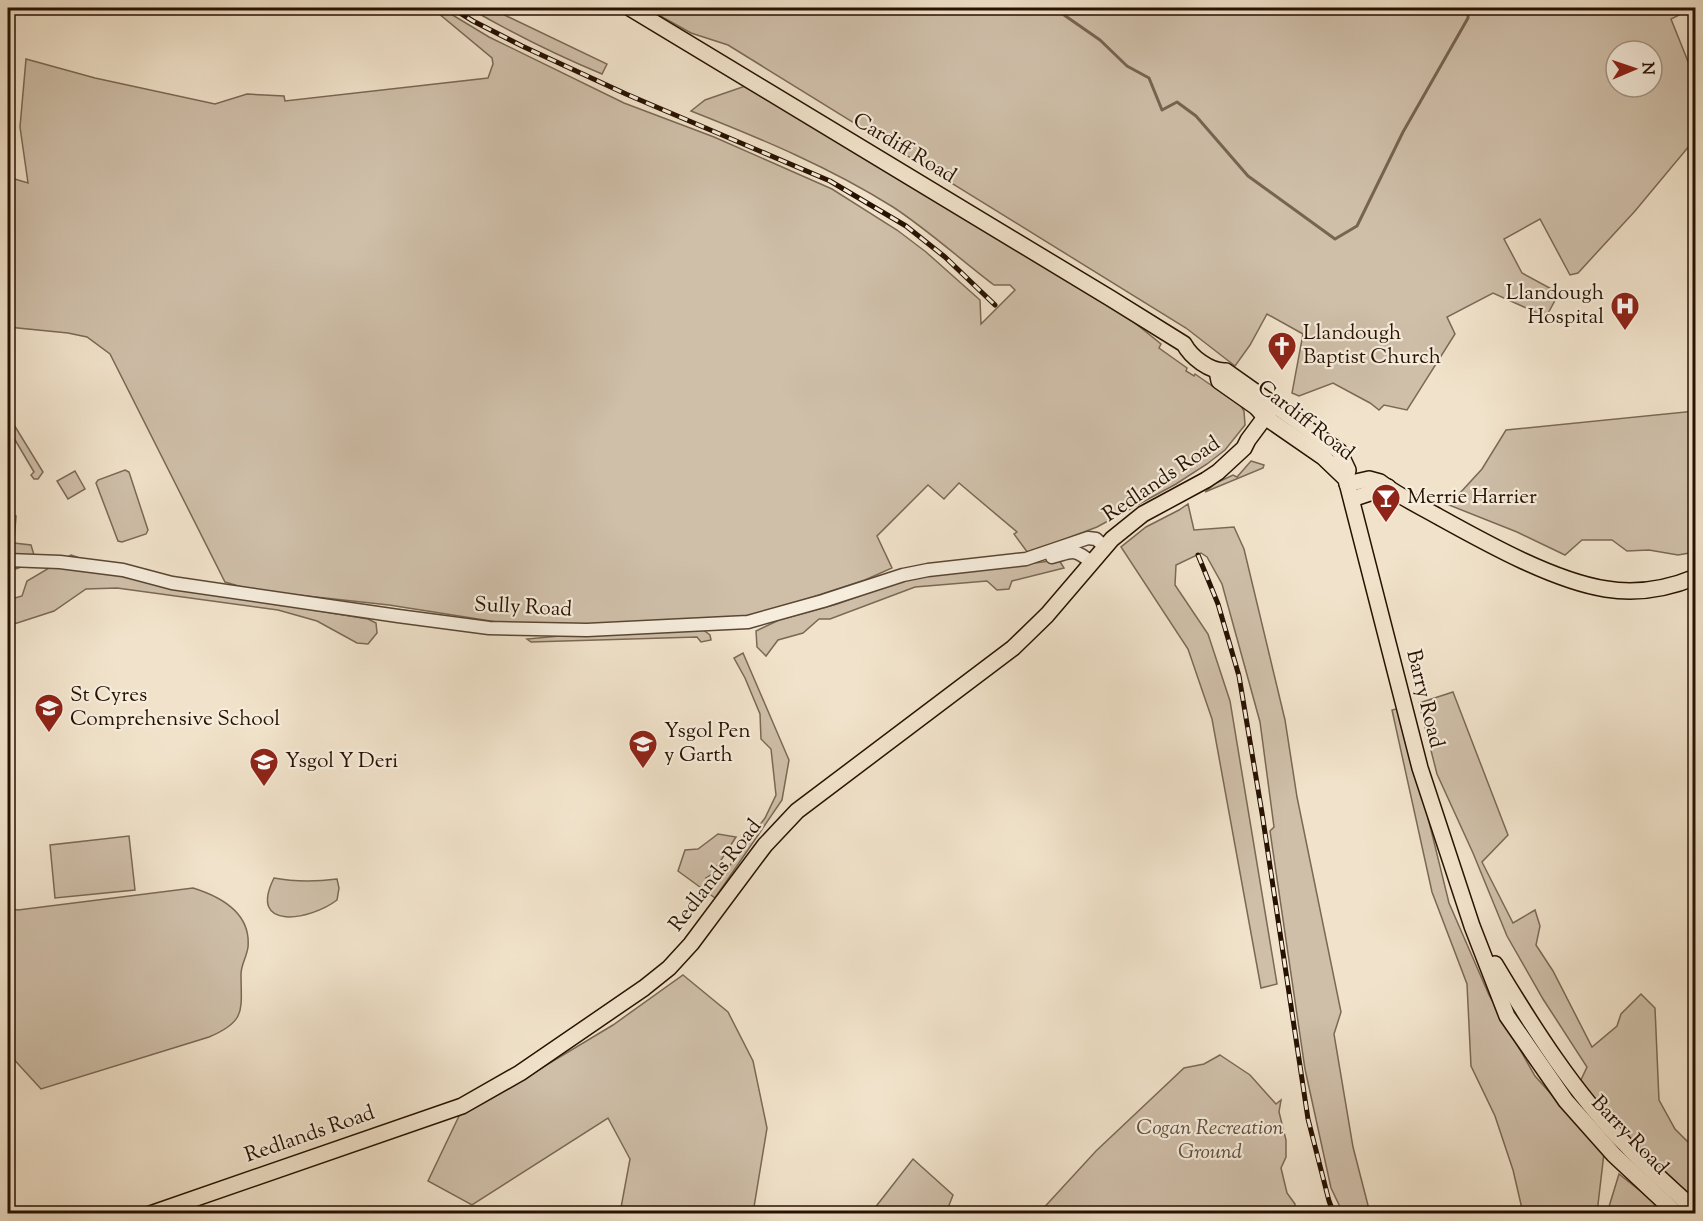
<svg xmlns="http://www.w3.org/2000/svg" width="1703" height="1221" font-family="'Sorts Mill Goudy',serif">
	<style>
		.green { fill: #cfbfa9; stroke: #7b6855; stroke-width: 1.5; fill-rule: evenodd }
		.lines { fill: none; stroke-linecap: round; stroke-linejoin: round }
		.stream { stroke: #776451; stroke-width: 3 }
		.minor-casing { stroke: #5a4634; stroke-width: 15 }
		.major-casing { stroke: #271101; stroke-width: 18 }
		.minor { stroke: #f6eddd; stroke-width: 12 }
		.major { stroke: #f1e3cb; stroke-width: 15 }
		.rail-casing { stroke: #271101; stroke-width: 5 }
		.rail { stroke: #f6eddd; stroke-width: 3; stroke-dasharray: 9; stroke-linecap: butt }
		.labels { text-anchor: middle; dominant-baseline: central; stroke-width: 4.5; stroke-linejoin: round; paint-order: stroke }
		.street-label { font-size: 21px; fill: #271101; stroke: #f6eddd }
		.poi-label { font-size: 21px; fill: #271101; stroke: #f6eddd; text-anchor: start }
		.park-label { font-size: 21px; font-style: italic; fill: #624e3c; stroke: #f6eddd }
	</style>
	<rect width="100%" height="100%" fill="#f1e3cb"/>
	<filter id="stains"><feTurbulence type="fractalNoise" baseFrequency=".00333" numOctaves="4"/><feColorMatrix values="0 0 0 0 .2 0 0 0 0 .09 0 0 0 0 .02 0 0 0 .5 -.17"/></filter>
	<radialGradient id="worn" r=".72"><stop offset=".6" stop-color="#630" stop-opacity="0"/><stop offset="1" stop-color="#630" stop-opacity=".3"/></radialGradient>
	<g class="green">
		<path d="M432,8H441L489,37L624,103L714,137L832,189L897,230L926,252L980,300L981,324L1015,290L1010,285H994C961,260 928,230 893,207C829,167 762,139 691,111L705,100L751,84L1125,315L1161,344L1159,348L1187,368L1186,371L1194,376L1195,374L1241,406L1244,411L1245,425L1225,450L1207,464L1176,484L1097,527L1028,553L1014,534L1017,532L959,483L944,499L928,485L877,536L892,568L865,580L748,618L733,621L522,626L389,605L252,590L225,582L110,354L87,337L68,333L8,327V177L28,183L20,127L26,59L95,78L215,104L247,94L284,96L285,101L488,78L493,64L492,58Z"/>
		<path d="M469,8H490L607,64L602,74C556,55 512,33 469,8Z"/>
		<path d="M646,8H1678L1679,15L1671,19L1695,79V139L1635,211L1578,273L1570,275L1540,219L1504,239L1522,273L1559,293L1546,317L1493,293L1447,317L1455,334L1407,410L1384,405L1379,410L1370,403L1333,383L1299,396L1292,393L1303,334L1267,314L1250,345L1235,366L1186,328L728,45L691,33ZM1616,51H1652V87H1616Z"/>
		<polygon points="1695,411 1695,552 1678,555 1649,550 1627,551 1612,540 1582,540 1565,555 1517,532 1449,505 1482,469 1506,430"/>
		<polygon points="8,415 43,472 38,479 34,479 31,475 34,472 8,428"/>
		<polygon points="1251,461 1264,465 1263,468 1205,492 1216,483 1233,475 1237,477"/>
		<polygon points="125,470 129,472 148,530 146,534 122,542 118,541 96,483 98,480"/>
		<polygon points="75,471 85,489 68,499 57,481"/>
		<polygon points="1188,504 1194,530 1234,527 1244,549 1285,720 1297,797 1341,1012 1334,1034 1353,1147 1370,1213 1343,1213 1331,1188 1305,1069 1270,831 1274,827 1260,722 1222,584 1207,557 1201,553 1176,565 1175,585 1208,634 1230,701 1277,984 1261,988 1212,719 1188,649 1121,547 1146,527 1179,510"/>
		<polygon points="8,515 16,516 14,543 31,545 34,555 20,558 19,568 8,571"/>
		<polygon points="71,555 111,569 209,593 368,619 376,623 377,633 368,644 357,643 317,621 278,610 117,588 86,589 54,611 8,626 8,600 22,596 27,581"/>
		<polygon points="1059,560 1064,568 1012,581 1009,589 997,590 987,581 915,587 830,619 819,619 803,633 778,640 766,656 757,647 756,631 779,620 837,604 909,578"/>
		<polygon points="702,629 710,635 711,640 701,642 697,637 531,642 527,639 592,633"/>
		<polygon points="743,653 789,760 782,800 715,898 678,871 685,850 698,849 718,834 736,837 712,874 706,878 716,884 765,818 776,795 771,749 761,739 760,714 745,678 734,658"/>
		<polygon points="1453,692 1508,835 1482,862 1513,923 1535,910 1540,926 1536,945 1553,971 1592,1047 1617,1026 1621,1014 1641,994 1655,1008 1659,1100 1675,1129 1695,1149 1695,1200 1636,1145 1579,1084 1587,1067 1543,999 1507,936 1473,853 1437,774 1419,703"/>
		<polygon points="1401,708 1449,903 1489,995 1535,1076 1604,1153 1597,1213 1523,1213 1513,1170 1495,1116 1471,1066 1467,984 1432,892 1392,710"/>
		<polygon points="129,836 135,890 55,898 50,845"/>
		<path d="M274,878C295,882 314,882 337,879L339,888L337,900C311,920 247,932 274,878Z"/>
		<path d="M193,888C222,897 251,913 248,947C247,956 241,965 241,974C241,1010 247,1021 209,1037L41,1089L8,1053V908L18,910Z"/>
		<polygon points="683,975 728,1012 753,1061 767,1128 753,1213 620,1213 630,1159 608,1118 472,1205 428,1181 460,1114 490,1099 613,1025"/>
		<polygon points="1220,1055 1250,1075 1276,1104 1281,1100 1279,1112 1286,1140 1286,1157 1281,1168 1287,1193 1295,1204 1294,1213 1039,1213 1096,1151 1184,1068 1204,1064"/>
		<polygon points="913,1159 953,1195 946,1213 875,1213 874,1209"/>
		<polygon points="1619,1174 1668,1213 1639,1213 1633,1208 1608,1210"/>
	</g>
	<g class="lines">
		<polyline class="stream" points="1054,8 1100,40 1127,66 1149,78 1162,110 1177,102 1196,116 1248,176 1335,239 1357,226 1403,132 1468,18 1468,8"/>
		<g class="minor-casing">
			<g id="minor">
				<path d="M1052,557C1072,552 1073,547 1091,562"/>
				<polyline points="8,560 60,562 123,570 172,583 398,616 489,628 587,630 748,622 823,601 903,575 928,570 1026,559 1088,538 1096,539 1104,546"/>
			</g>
		</g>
		<g class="major-casing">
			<g id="major">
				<path d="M630,8L1110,298L1184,344C1191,357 1210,372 1226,371L1339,451L1348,470L1346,479"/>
				<polyline points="1217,371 1219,381 1256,407 1265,417 1323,457 1346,479"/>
				<polyline points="1346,479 1420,768 1472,926 1507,1016 1566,1101 1614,1155 1677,1214"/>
				<path d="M1347,484L1369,479L1380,482C1398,496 1420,506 1439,517C1486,543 1554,581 1606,589C1636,594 1667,589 1696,577"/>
				<polyline points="1352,499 1388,487"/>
				<path d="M1495,964C1532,1026 1575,1094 1626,1145C1648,1168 1672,1189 1696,1211"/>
				<polyline points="150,1214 462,1106 520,1073 644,988 669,968 691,944 765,845 797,811 1013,648 1047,615 1112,539 1143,514 1206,480 1218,472 1244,448 1248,440 1274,405"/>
			</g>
		</g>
		<use href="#minor" class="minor"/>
		<use href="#major" class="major"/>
		<g class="rail-casing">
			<g id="rail">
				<polyline points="452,8 473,21 522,46 626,94 830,181 906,226 945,257 995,305"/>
				<polyline points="1198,555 1218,604 1239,676 1262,813 1308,1119 1329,1201 1334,1214"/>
			</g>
		</g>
		<use href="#rail" class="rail"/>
	</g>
	<defs>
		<g id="hospital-pin" transform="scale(1.5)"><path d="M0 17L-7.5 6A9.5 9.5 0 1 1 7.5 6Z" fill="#8f2418" stroke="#f6eddd"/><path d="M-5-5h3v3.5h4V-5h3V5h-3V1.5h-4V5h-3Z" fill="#fff"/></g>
		<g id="church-pin" transform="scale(1.5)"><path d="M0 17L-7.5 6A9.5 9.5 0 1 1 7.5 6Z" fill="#8f2418" stroke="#f6eddd"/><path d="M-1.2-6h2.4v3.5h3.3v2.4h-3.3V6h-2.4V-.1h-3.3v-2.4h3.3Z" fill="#fff"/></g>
		<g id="bar-pin" transform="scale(1.5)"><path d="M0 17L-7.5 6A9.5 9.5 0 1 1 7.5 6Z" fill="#8f2418" stroke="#f6eddd"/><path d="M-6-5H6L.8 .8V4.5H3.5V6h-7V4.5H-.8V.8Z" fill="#fff"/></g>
		<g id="school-pin" transform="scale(1.5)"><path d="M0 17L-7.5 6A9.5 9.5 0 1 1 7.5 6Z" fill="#8f2418" stroke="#f6eddd"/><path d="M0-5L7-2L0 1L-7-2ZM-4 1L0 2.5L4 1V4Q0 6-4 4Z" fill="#fff"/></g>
	</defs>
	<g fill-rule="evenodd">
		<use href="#hospital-pin" x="1625" y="306"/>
		<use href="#church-pin" x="1282" y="346"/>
		<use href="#bar-pin" x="1386" y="498"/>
		<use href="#school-pin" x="49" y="708"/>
		<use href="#school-pin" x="643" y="744"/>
		<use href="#school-pin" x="264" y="762"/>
	</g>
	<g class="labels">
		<g class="street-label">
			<text transform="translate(904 149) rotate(31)">Cardiff Road</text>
			<text transform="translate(1305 421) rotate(38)">Cardiff Road</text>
			<text transform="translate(1162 480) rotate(-34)">Redlands Road</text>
			<text transform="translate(523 608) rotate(3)">Sully Road</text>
			<text transform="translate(1424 699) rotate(76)">Barry Road</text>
			<text transform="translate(716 876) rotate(-52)">Redlands Road</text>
			<text transform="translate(310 1135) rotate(-19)">Redlands Road</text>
			<text transform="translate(1629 1136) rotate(46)">Barry Road</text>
		</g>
		<g class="poi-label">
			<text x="1604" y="294" text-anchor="end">Llandough<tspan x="1604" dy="24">Hospital</tspan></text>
			<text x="1303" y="334">Llandough<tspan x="1303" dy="24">Baptist Church</tspan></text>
			<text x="1407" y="498">Merrie Harrier</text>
			<text x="70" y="696">St Cyres<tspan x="70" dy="24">Comprehensive School</tspan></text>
			<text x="664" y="732">Ysgol Pen<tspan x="664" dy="24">y Garth</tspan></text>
			<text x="285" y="762">Ysgol Y Deri</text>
		</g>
		<g class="park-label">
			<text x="1210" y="1129">Cogan Recreation<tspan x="1210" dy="24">Ground</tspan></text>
		</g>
	</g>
	<rect width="1703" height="1221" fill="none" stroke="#f1e3cb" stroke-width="30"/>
	<rect x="9" y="9" width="1685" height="1203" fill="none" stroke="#271101" stroke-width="3"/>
	<rect x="15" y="15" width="1673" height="1191" fill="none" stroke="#271101" stroke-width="1.5"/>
	<g transform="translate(1634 69) rotate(88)"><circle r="28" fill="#f6eddd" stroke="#a39585" stroke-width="1.5"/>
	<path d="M0-4.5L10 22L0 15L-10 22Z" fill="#8f2418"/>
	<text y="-9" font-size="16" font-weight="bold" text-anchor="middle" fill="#271101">N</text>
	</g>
	<rect width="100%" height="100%" filter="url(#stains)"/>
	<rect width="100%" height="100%" fill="url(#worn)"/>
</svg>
